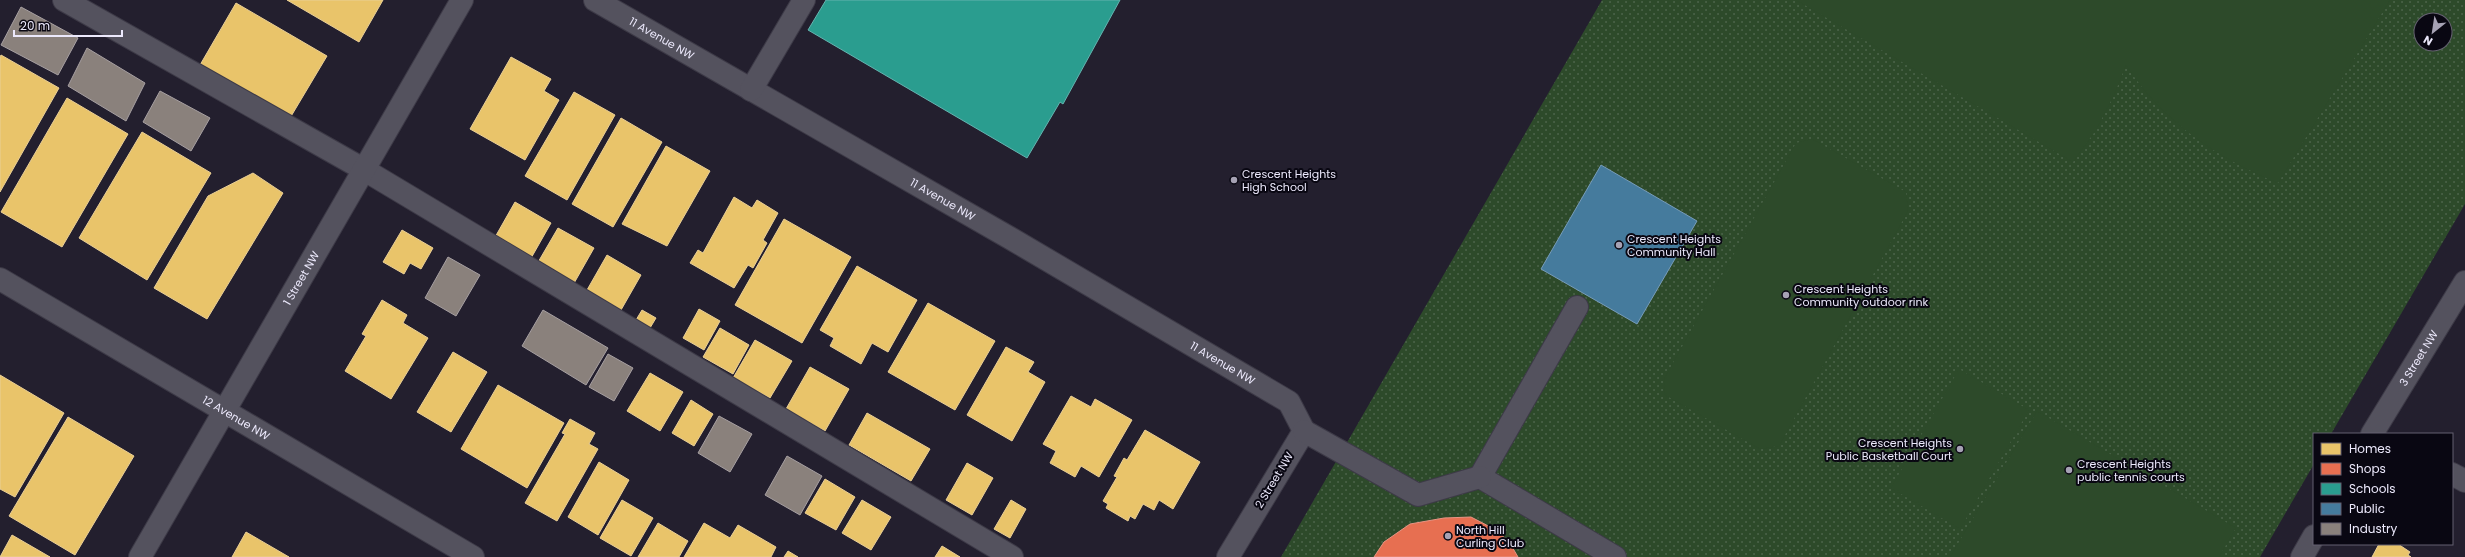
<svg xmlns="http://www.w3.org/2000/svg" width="2465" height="557" font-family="Poppins,sans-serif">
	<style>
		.park { fill: url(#park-dots); fill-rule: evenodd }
		.pitch { fill: #2d4a2a }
		.homes { fill: #e9c46a; stroke: #eacf96 }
		.shops { fill: #e76f51; stroke: #e89484 }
		.schools { fill: #2a9d8f; stroke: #64b4b0 }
		.public { fill: #457b9d; stroke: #779cba }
		.industry { fill: #8a817c; stroke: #a7a0a2 }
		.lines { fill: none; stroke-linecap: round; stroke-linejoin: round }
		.minor-casing { stroke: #3d3a47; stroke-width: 24 }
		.minor { stroke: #54525e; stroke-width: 22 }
		.poi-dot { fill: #a6a2b4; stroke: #090712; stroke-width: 1.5 }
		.labels { text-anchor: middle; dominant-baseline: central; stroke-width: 4; stroke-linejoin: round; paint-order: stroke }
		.street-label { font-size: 11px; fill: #ece9fc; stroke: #090712 }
		.poi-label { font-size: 11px; fill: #ece9fc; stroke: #090712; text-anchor: start }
	</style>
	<defs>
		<pattern id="park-dots" width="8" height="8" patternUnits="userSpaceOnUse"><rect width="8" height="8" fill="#2d4a2a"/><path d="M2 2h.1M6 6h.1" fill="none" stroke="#4c644a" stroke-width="1.8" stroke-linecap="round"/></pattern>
	</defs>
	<rect width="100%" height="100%" fill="#231f2e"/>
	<path class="park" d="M1602,0H2465V204L2331,434H2314V464L2260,557H1281ZM2421,20H2445V44H2421Z"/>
	<g class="pitch">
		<path d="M1796,0H2390L2278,183C2217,158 2163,122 2126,65L2114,95L2096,130L2073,162Z"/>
		<polygon points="1812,139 1906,192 1908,211 1779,446 1760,449 1665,395 1664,379 1796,143"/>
		<polygon points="1959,369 2029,410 1960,529 1891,488"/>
		<polygon points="2037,411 2236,528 2219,557 1950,557"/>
	</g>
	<g class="homes">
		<polygon points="287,0 383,0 359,42"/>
		<polygon points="236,3 327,56 290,118 200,65"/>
		<polygon points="1,55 59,88 0,192 0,57"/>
		<polygon points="511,57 551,79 544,91 559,100 525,160 470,129"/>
		<polygon points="574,92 615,115 567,200 525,176"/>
		<polygon points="67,98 128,134 62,247 1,212"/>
		<polygon points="621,118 662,142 613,227 572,204"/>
		<polygon points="142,132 211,173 147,280 79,238"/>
		<polygon points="666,146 710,171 667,246 622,224"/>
		<polygon points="253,173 283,193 207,319 154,288 208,196"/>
		<polygon points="734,197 752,208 757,200 778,213 763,240 767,243 753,268 748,265 734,288 690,263 698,250 703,253"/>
		<polygon points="515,202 551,223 530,260 494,239"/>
		<polygon points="784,219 851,257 802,343 735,305"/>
		<polygon points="558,228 594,248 573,285 537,264"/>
		<polygon points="402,230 433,248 421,269 410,263 404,274 383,262"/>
		<polygon points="607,255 641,275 621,310 587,290"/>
		<polygon points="857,266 917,300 888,352 872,343 861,364 830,346 834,338 820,330"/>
		<polygon points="382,300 407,315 403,323 428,338 391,399 345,371 366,336 362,334"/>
		<polygon points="928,303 995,341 955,410 888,372"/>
		<polygon points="699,309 720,321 704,350 683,338"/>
		<polygon points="642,310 656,318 650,328 636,320"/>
		<polygon points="720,328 749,345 733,374 703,357"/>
		<polygon points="755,340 792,361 770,398 733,378"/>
		<polygon points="1006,347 1034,362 1028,372 1045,382 1012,441 967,415"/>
		<polygon points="453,352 487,372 451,432 417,412"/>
		<polygon points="810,367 849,389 825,431 786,409"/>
		<polygon points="650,373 683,392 660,431 627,411"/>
		<polygon points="0,375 64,413 15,497 0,489"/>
		<polygon points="498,385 564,423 527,488 461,449"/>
		<polygon points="1071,396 1091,407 1095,399 1132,420 1099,477 1081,466 1075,477 1050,463 1056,451 1043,444"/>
		<polygon points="691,400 713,414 694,446 672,433"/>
		<polygon points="867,413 930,449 911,481 849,445"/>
		<polygon points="68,417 134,456 75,555 9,516"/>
		<polygon points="570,419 595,433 589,444 598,449 557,521 525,503 565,434 562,433"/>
		<polygon points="1145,430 1200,462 1173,509 1159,500 1154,510 1143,504 1135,519 1130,516 1128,521 1106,508 1108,504 1103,501 1117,477 1114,476 1124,458 1127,460"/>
		<polygon points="599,462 629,480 598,535 568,517"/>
		<polygon points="967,463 993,478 972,515 946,500"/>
		<polygon points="825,479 855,497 836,530 805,513"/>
		<polygon points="622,500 653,518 631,556 600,538"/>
		<polygon points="862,500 891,517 871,550 842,533"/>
		<polygon points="1011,500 1026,509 1010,538 994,529"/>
		<polygon points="658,523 688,541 679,557 638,557"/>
		<polygon points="704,523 730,538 738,525 776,547 771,557 684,557"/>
		<polygon points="246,532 289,557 232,557"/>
		<polygon points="12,535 50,557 0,557"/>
		<polygon points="2379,544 2398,544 2410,552 2408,555 2411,557 2372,557"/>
		<polygon points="942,546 960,557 935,557"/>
		<polygon points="788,551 798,557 784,557"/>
	</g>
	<polygon class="shops" points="1471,517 1498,531 1511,545 1518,557 1374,557 1384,542 1410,524 1444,518"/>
	<polygon class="schools" points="826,0 1120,0 1063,104 1060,102 1027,158 808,30"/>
	<polygon class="public" points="1601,165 1697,221 1637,324 1541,269"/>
	<g class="industry">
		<polygon points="21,7 78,38 58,75 1,45"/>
		<polygon points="87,48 145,83 126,121 68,86"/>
		<polygon points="160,91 210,118 191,151 143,122"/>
		<polygon points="448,257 480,275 456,316 425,298"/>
		<polygon points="543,310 608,348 586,385 522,346"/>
		<polygon points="608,354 633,368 614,401 589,387"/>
		<polygon points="719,416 752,434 730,472 698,453"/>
		<polygon points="787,456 822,476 800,515 765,495"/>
	</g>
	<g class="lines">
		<g class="minor-casing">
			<g id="minor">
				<polyline points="64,0 363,169 1012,557"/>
				<path id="s1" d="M595,0L1010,238L1289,402L1304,431L1228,557"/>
				<polyline points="751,90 804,0"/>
				<path id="s2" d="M0,279L473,557"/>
				<polyline points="1577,307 1480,477 1615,557"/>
				<polyline points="1304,431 1418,495 1480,477"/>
				<path id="s3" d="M2372,434L2465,282"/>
				<polyline points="2452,474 2465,481"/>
				<path id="s4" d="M140,557L462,0"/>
				<polyline points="2302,557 2314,536"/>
			</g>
		</g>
		<use href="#minor" class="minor"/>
	</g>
	<g class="poi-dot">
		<circle cx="1234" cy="180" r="4"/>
		<circle cx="1619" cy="245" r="4"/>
		<circle cx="1786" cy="295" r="4"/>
		<circle cx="1960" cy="449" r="4"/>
		<circle cx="2069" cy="470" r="4"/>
		<circle cx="1448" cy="536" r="4"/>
	</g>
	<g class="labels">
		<g class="street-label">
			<text stroke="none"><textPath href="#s1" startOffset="77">11 Avenue NW</textPath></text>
			<text stroke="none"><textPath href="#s1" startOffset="401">11 Avenue NW</textPath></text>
			<text stroke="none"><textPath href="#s4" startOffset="322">1 Street NW</textPath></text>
			<text stroke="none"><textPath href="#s3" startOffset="89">3 Street NW</textPath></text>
			<text stroke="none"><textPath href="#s1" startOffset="725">11 Avenue NW</textPath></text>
			<text stroke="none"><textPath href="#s2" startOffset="274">12 Avenue NW</textPath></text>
			<text transform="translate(1274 480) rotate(-59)">2 Street NW</text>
		</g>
		<g class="poi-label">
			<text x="1242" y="174">Crescent Heights<tspan x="1242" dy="13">High School</tspan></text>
			<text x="1627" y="239">Crescent Heights<tspan x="1627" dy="13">Community Hall</tspan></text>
			<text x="1794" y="289">Crescent Heights<tspan x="1794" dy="13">Community outdoor rink</tspan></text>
			<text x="1952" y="443" text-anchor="end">Crescent Heights<tspan x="1952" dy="13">Public Basketball Court</tspan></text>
			<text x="2077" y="464">Crescent Heights<tspan x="2077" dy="13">public tennis courts</tspan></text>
			<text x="1456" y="530">North Hill<tspan x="1456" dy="13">Curling Club</tspan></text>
		</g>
	</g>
	<rect x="2313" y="433" width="140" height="112" fill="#090712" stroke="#646170"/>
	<rect x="2321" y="443" width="20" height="12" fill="#e9c46a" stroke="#646170"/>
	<text x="2349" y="453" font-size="12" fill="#ece9fc">Homes</text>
	<rect x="2321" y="463" width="20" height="12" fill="#e76f51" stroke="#646170"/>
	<text x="2349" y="473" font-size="12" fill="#ece9fc">Shops</text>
	<rect x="2321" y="483" width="20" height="12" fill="#2a9d8f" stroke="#646170"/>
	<text x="2349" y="493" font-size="12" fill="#ece9fc">Schools</text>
	<rect x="2321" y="503" width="20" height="12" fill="#457b9d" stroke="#646170"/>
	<text x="2349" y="513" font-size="12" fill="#ece9fc">Public</text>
	<rect x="2321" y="523" width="20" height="12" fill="#8a817c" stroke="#646170"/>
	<text x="2349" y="533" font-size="12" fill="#ece9fc">Industry</text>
	<g transform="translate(2433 32) rotate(210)"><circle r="19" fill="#090712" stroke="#646170"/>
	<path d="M0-3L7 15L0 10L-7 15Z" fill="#a6a2b4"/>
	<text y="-6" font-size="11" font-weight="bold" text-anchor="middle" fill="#ece9fc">N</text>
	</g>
	<path d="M14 30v6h108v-6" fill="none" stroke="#ece9fc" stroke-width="2"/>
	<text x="20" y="30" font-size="12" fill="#ece9fc" stroke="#090712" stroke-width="3" paint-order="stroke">20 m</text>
</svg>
